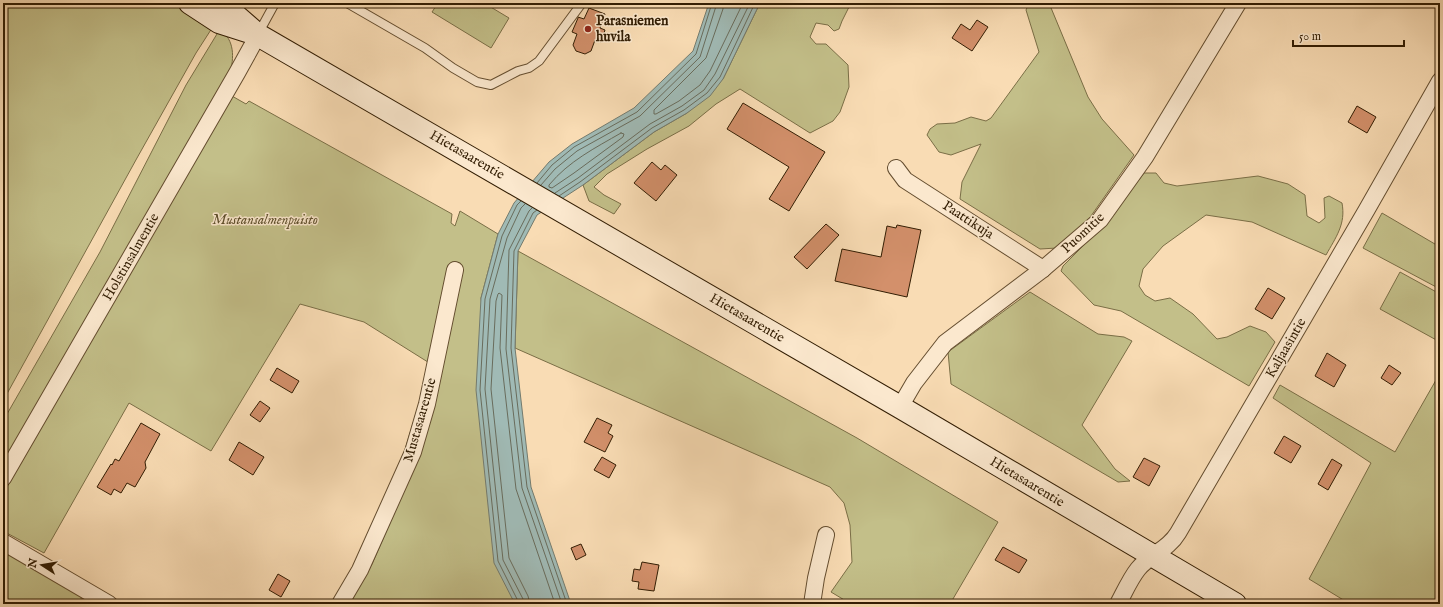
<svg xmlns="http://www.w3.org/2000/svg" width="1443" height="607" font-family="'IM FELL English',serif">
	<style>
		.green { fill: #c3bf89; stroke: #7a6e46 }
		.water { fill: #a0bab5; stroke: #747b6e }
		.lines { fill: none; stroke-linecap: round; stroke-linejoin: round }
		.shore { stroke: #696c5c; stroke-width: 1 }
		.building { fill: #d3906b; stroke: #321d03 }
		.lane-casing { stroke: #644d2f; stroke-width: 10 }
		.street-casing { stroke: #644d2f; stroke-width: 18 }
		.secondary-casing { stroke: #321d03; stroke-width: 24 }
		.lane { stroke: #fbe8ce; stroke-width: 8 }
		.street { stroke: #fbe8ce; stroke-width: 16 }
		.secondary { stroke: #fbe8ce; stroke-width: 22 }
		.poi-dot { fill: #8f2418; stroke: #fbe8ce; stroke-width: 1.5 }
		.labels { text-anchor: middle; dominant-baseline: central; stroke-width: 3; stroke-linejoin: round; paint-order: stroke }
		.poi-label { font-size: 14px; font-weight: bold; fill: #321d03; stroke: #fbe8ce; text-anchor: start }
		.street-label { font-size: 14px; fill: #321d03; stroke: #fbe8ce }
		.park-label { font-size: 14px; font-style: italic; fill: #5e4e2b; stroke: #fbe8ce }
	</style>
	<rect width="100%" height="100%" fill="#f9dcb4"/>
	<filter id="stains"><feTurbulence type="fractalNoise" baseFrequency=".005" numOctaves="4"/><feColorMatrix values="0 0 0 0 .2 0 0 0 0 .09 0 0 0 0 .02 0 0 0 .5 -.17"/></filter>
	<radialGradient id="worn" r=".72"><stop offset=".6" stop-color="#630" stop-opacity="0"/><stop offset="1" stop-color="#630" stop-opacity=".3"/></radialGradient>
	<g class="green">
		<polygon points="3,3 179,3 214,25 196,53 137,158 3,401"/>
		<polygon points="438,3 484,3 509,18 491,48 432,12"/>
		<polygon points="760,3 851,3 842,21 839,29 834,31 828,25 816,23 810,37 816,44 826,44 848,65 849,87 840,112 833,121 810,133 740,89 716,104 689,126 647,149 607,174 594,187 604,195 621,204 614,214 589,201 583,185 654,132 687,113 723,79"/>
		<polygon points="1029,3 1049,3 1088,97 1102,119 1134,155 1086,223 1057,248 1040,249 960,199 962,182 981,144 951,155 939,152 927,135 930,129 937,124 955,123 971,117 986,121 991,118 1039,52 1026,10"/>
		<path d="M220,29C235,41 234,57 230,74L3,465V421L100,252L186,85Z"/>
		<polygon points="232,96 246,104 249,101 452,214 451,223 455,226 460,211 498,234 481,298 518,604 349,604 372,564 399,502 393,489 431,364 364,322 300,304 211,451 129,403 44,553 3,531 3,494"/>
		<path d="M1144,173H1156L1164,183L1177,186L1258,176L1288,184L1305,195L1307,216L1319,223L1325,218L1324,198L1329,196L1342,203C1346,224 1336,237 1326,255L1252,222L1206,215L1163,246L1143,269L1139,286L1145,295L1155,301L1170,298L1193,314L1217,339L1227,337L1250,326L1266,332L1275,342L1249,386L1121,311L1094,305L1061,271L1063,266L1105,224Z"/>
		<polygon points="1382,213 1440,247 1440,289 1363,248"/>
		<polygon points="518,251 857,438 998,522 950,604 851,604 831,592 852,562 850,525 844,503 830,487 515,348"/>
		<polygon points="1400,272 1440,294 1440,342 1380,309"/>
		<polygon points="1030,292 1098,334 1124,337 1132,341 1082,425 1115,469 1130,481 1118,482 951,384 948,352"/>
		<polygon points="1440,373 1440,604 1350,604 1309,579 1371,463 1273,398 1280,385 1395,452"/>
		<polygon points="3,547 82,597 78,604 3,604"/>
	</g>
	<polygon class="water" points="709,3 760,3 723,79 710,96 687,113 654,132 583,185 537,215 518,251 515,348 531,487 571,604 515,604 494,563 476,390 481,298 498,234 514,203 549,162 572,144 634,108 693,51"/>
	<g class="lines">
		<g class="shore">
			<polyline points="723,3 723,9 706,58 654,110 654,114 656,114 679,101 700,85 710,71 743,3"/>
			<path d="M621,133L624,134L623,137L574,173L552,188L549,187V185C569,161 595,148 621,133Z"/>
			<polyline points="537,183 552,165 574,147 637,112 696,54 712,3"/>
			<polyline points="541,185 555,169 577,151 640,116 700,57 717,3"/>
			<polyline points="555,193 578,178 650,124 682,106 704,90 715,74 750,3"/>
			<polyline points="559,196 580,182 652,128 684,110 707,93 720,77 755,3"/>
			<polyline points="532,208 529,211 509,250 506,349 522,488 562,604"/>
			<polyline points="537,210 533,213 514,251 511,348 527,487 567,604"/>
			<polyline points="519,604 518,601 498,561 480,390 485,299 502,236 517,205 521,201"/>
			<polyline points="524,604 523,599 503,560 485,389 490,299 507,238 521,208 525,204"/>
			<polyline points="530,604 528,596 509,558 491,389 496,301 498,294 499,293 502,295 500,348 516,489 555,604"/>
		</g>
	</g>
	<g class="building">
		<polygon points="589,8 605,14 600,28 605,30 601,42 595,40 591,51 585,54 576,51 573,45 577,34 572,32 578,18 578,17 584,19"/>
		<polygon points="977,20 988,27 972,51 952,38 961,24 970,30"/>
		<polygon points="743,103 825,152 789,211 769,199 789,167 727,129"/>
		<polygon points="1357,106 1376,117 1367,133 1348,122"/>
		<polygon points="652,162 661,170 665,165 677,175 656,201 634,183"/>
		<polygon points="826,224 839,235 807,269 794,257"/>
		<polygon points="897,225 921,230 907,297 835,281 842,249 881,257 887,226 896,228"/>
		<polygon points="1268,288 1285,298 1272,319 1255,309"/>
		<polygon points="1327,353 1346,365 1334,387 1315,376"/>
		<polygon points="1389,365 1401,373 1392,385 1381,378"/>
		<polygon points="277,368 299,381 292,393 270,380"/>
		<polygon points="260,401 270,408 260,422 250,415"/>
		<polygon points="597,418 612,425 608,433 613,436 605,452 584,442"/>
		<polygon points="141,423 160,434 145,462 146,468 135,487 127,483 121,493 114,489 111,495 97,487 111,464 112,465 115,459 119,461"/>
		<polygon points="1284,436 1301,446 1291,463 1274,453"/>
		<polygon points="239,442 264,457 253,475 229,460"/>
		<polygon points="602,457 616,465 609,478 594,470"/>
		<polygon points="1144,458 1160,466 1149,486 1133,477"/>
		<polygon points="1332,459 1342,465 1328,490 1318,484"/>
		<polygon points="581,544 586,555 576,560 571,548"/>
		<polygon points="1003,547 1027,560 1019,573 995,560"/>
		<polygon points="642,562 659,565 654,591 638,589 639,582 632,581 634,569 640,570"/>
		<polygon points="278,574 290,581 281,597 269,590"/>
	</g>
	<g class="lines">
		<g class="lane-casing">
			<g id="lane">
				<polyline points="347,3 425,48 453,68 477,82 491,85 518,71 529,68 539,61 582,3"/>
				<polyline points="258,34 275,3"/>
			</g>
		</g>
		<g class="street-casing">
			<g id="street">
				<polyline points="896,168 905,180 1043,269"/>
				<polyline points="900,407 914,383 945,343 1043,269 1100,220 1145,157 1238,3"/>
				<polyline points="3,478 237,73 258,35"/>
				<polyline points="3,542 109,604"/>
				<polyline points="340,604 360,570 413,452 427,404 455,270"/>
				<polyline points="812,604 816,578 826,535"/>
				<path d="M1118,604C1124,593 1130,579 1138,569C1150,554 1168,550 1178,533L1366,211L1440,81"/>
			</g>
		</g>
		<g class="secondary-casing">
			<g id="secondary">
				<polyline points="190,3 219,22 247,31"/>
				<polyline points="217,3 227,8 258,35 900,407 1235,604"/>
			</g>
		</g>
		<use href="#lane" class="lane"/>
		<use href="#street" class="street"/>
		<use href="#secondary" class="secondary"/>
	</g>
	<circle class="poi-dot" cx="588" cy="29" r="4"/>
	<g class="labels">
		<g class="poi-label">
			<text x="596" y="21">Parasniemen<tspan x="596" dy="16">huvila</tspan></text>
		</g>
		<g class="street-label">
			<text transform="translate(467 155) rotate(30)">Hietasaarentie</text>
			<text transform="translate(968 220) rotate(33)">Paattikuja</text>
			<text transform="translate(1083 233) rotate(-43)">Puomitie</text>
			<text transform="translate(131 257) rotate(-60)">Holstinsalmentie</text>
			<text transform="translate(747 318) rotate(30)">Hietasaarentie</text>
			<text transform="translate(1286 348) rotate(-60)">Kaljaasintie</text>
			<text transform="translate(420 420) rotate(-74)">Mustasaarentie</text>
			<text transform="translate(1027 482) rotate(31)">Hietasaarentie</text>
		</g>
		<g class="park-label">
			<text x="265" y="220">Mustansalmenpuisto</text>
		</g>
	</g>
	<rect width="1443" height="607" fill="none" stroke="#f9dcb4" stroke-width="16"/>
	<rect x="4" y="4" width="1435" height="599" fill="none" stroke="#321d03" stroke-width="2"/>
	<rect x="8" y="8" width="1427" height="591" fill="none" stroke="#321d03"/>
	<g transform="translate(42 565) rotate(282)" stroke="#fbe8ce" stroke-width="3" paint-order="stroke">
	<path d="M0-3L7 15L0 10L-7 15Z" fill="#321d03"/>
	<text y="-6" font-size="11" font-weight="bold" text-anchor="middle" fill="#321d03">N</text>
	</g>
	<path d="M1293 40v6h111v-6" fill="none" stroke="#321d03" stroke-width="2"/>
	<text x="1299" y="40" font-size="12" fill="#321d03" stroke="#fbe8ce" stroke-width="3" paint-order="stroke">50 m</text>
	<rect width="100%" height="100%" filter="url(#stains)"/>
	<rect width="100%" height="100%" fill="url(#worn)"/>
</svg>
